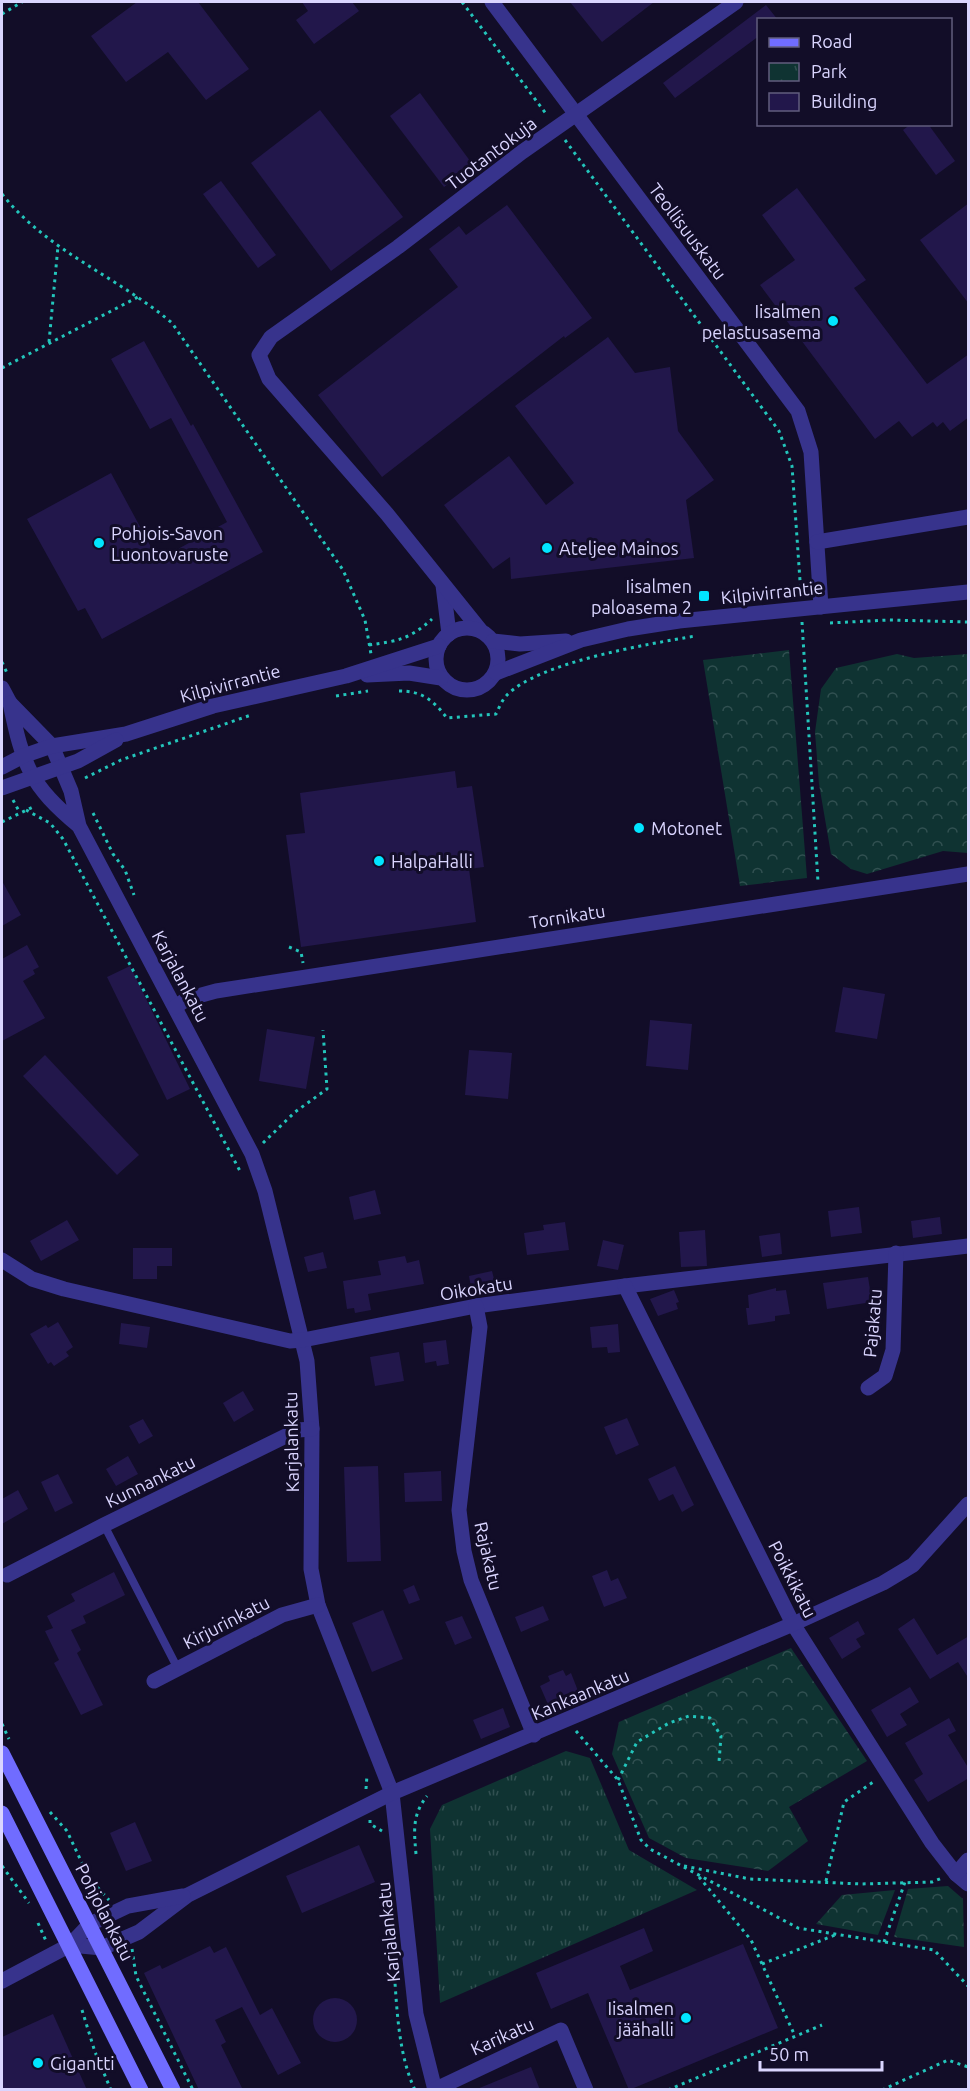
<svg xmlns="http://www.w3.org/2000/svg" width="970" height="2091" font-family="Ubuntu,sans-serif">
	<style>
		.forest { fill: url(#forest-crowns) }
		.park { fill: url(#park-tufts) }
		.building { fill: #22174b }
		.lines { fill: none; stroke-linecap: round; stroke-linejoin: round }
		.path { stroke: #23c5bb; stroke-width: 3; stroke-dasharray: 3 4.5; stroke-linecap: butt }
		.service { stroke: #37338c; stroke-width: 8 }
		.minor { stroke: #37338c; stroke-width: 15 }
		.tertiary { stroke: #37338c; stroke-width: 15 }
		.secondary { stroke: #706cff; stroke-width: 15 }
		.poi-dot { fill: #01e5ff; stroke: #120d28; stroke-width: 2 }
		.labels { text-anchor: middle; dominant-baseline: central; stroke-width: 6; stroke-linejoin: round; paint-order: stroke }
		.street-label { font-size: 18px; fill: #dad5ff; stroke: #120d28 }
		.poi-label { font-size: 18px; fill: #dad5ff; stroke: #120d28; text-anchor: start }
	</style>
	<defs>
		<pattern id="forest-crowns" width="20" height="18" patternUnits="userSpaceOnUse" patternTransform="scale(1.5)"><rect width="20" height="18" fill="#0f3332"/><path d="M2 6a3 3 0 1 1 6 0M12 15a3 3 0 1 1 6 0" fill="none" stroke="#315051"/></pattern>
		<pattern id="park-tufts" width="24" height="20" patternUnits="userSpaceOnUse" patternTransform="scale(1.5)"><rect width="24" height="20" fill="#0f3332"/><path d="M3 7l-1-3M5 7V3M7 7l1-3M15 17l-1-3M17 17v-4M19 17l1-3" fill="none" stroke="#315051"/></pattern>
	</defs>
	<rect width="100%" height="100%" fill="#120d28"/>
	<g class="forest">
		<polygon points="789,650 807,878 740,886 703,660"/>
		<polygon points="897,654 914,658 968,654 968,853 943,851 867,874 851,869 831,854 819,784 815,732 821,689 836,668"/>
		<polygon points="791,1648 867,1761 789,1807 808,1841 768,1871 686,1858 649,1838 612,1754 619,1722"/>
		<polygon points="948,1886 963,1899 964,1947 894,1937 908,1889"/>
		<polygon points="895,1890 878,1935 816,1924 842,1895"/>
	</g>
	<polygon class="park" points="566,1751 590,1758 629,1850 697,1890 440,2003 430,1829 442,1805"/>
	<g class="building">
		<polygon points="137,2 198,2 249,69 206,100 168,52 126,82 91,36"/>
		<polygon points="302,2 352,2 359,11 314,44 296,20 308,11"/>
		<polygon points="570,2 654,2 602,42"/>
		<polygon points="766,5 778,20 759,20 759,36 675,98 663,83"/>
		<polygon points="420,93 473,165 444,187 390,116"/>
		<polygon points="320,110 403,217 331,271 251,163"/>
		<polygon points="911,124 928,124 955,161 936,175 903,130"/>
		<polygon points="221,181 276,255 258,268 203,194"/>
		<polygon points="797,188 866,280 854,288 927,384 969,354 969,417 950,431 943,422 937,427 933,422 912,437 899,421 875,439 760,285 795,260 762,215"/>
		<polygon points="969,203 969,304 920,240"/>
		<polygon points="507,205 592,318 565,338 564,336 382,477 318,395 458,287 429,249 459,226 466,235"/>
		<polygon points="608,337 635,373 670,367 678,431 714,480 686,500 694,558 511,579 510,557 493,569 444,505 509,456 546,505 574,483 515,406"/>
		<polygon points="144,341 191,426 193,424 263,552 102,639 85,608 78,611 27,519 111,473 158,560 227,522 171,418 150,429 111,359"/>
		<polygon points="455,771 457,788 472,786 484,867 469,869 476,922 301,947 286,835 305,833 300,793"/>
		<polygon points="2,881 21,915 2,926"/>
		<polygon points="27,945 39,967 33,970 35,974 23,981 45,1018 2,1041 2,959"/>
		<polygon points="130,966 190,1089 167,1100 107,977"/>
		<polygon points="843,987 885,994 877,1039 835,1032"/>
		<polygon points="650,1020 692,1024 688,1070 646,1066"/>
		<polygon points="267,1029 315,1037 306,1089 259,1081"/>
		<polygon points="469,1050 512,1053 508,1099 465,1095"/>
		<polygon points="45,1055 139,1155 117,1175 23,1076"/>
		<polygon points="375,1190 381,1214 354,1220 349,1197"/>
		<polygon points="859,1207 862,1233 831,1237 828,1211"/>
		<polygon points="940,1217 942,1234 913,1238 911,1221"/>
		<polygon points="67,1220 79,1240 41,1261 30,1241"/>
		<polygon points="565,1222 569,1250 527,1255 524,1233 544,1230 543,1225"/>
		<polygon points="705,1230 707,1266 681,1267 679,1232"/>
		<polygon points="780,1233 782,1254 762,1257 759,1236"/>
		<polygon points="603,1240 624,1245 618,1270 597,1266"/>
		<polygon points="133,1248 172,1248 172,1266 157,1266 157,1279 133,1279"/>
		<polygon points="323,1252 327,1268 308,1272 304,1257"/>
		<polygon points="405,1256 407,1263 419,1260 424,1284 368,1294 371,1310 355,1313 354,1308 347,1309 343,1281 381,1275 378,1261"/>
		<polygon points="492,1271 496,1287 472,1293 469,1276"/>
		<polygon points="868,1277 872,1302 827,1309 823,1283"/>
		<polygon points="776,1288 776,1291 786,1290 790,1314 775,1316 775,1321 748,1325 746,1308 749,1308 748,1295"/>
		<polygon points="674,1290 679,1302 676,1303 678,1309 658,1316 650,1299"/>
		<polygon points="58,1322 73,1347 66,1352 69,1356 54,1366 51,1362 48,1364 30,1334 46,1325 48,1328"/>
		<polygon points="121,1323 150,1327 147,1348 119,1344"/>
		<polygon points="618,1324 620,1352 608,1353 607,1347 592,1348 590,1327"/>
		<polygon points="446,1340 449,1364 437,1366 436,1361 425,1363 423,1343"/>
		<polygon points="399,1352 404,1381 375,1386 370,1357"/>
		<polygon points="243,1391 254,1410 234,1422 223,1403"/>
		<polygon points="627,1418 639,1445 616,1455 604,1427"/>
		<polygon points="143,1419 153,1436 139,1444 129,1426"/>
		<polygon points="128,1456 138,1474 116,1486 106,1469"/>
		<polygon points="378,1466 381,1561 347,1562 344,1467"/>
		<polygon points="675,1466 694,1505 682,1512 673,1494 659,1501 648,1479"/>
		<polygon points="441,1471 442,1501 405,1502 404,1473"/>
		<polygon points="58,1474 73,1503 55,1512 41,1482"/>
		<polygon points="18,1490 28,1509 2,1524 2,1499"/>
		<polygon points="607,1570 611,1581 618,1578 627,1598 604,1607 592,1576"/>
		<polygon points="114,1572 125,1595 83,1616 86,1623 71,1630 81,1650 77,1653 103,1705 81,1715 54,1663 59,1660 45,1631 53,1628 47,1616 75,1601 71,1594"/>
		<polygon points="414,1585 420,1600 409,1604 403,1590"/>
		<polygon points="543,1606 549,1620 521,1632 515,1617"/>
		<polygon points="383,1610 403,1659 372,1672 352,1623"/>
		<polygon points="462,1616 472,1638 455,1645 445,1622"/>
		<polygon points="914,1618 937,1655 969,1636 969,1679 958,1662 930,1679 898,1629"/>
		<polygon points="858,1621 865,1634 856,1639 861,1647 842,1659 829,1638"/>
		<polygon points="563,1670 566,1676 571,1673 580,1696 550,1709 540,1686 550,1681 548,1676"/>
		<polygon points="910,1687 919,1702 900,1714 907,1725 887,1737 871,1710"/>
		<polygon points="503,1708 510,1727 481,1739 473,1720"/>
		<polygon points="949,1718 956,1731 948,1735 969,1769 969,1778 928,1802 914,1780 923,1774 905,1743"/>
		<polygon points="135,1822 152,1861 126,1871 110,1833"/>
		<polygon points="359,1845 375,1882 302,1913 286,1876"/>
		<polygon points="644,1928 653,1951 620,1966 630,1990 743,1944 778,2028 629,2090 588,1993 551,2009 536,1973"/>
		<polygon points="210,1946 214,1953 226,1947 260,2015 272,2008 301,2063 278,2075 242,2007 215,2020 226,2042 221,2045 243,2090 199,2090 144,1973 160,1965 162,1969"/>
		<circle cx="335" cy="2020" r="22"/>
		<polygon points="53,2014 87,2090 2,2090 2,2037"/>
		<polygon points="531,2067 540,2090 477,2090 477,2089"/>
	</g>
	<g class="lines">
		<g class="path">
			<polyline points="462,2 547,115"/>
			<polyline points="2,14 22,2"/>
			<polyline points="565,140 779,431 792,466 801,595"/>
			<path d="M2,194C47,251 118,277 172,323L343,570L365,620L371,654"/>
			<polyline points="49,342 58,246"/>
			<polyline points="2,368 138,297"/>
			<polyline points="802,622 818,882"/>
			<polyline points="830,623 888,620 968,622"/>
			<path d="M369,645C398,641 410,639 432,619"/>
			<polyline points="2,662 7,673"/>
			<path d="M399,691C422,691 433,700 447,718L496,714C499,708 502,700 507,695C539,662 649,644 695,636"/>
			<polyline points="336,696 368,691"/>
			<polyline points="85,778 121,760 251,715"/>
			<polyline points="13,800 20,813"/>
			<polyline points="26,810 50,823 63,839 240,1171"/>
			<polyline points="93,813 113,854 125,870 134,895"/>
			<polyline points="2,822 35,806"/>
			<polyline points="289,947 301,952 303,963"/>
			<polyline points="263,1143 295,1112 327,1089 323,1030"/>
			<polyline points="2,1724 9,1739"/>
			<polyline points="576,1731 618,1780 641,1840 650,1849 798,1928 934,1950 968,1986"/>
			<polyline points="618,1780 637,1742 669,1723 689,1716 710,1718 721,1736 719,1762"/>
			<polyline points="366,1789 367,1775"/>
			<polyline points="50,1812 67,1831 89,1878 109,1900"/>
			<polyline points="370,1820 370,1824 382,1831"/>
			<path d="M416,1854C414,1831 412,1815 427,1796"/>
			<polyline points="2,1866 29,1903"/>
			<polyline points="684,1866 750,1879 861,1884 932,1882 942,1878"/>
			<polyline points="699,1877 751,1940 795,2036"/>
			<polyline points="826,1881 844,1802 876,1780"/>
			<polyline points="38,1923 46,1941"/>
			<polyline points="884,1942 905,1882"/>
			<polyline points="132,1949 136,1976 193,2090"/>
			<polyline points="762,1964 835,1935"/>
			<path d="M394,1969C397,2008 398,2054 415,2090"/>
			<polyline points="82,2010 95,2052 111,2090"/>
			<polyline points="668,2090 822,2025"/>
			<polyline points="882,2090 948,2060 968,2067"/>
		</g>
		<polyline class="service" points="104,1525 178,1669"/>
		<g class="minor">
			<polyline points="492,2 798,411 811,452 821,607"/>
			<polyline points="817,542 968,517"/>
			<polyline points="443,585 449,634"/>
			<polyline points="481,631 387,514 269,379 259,355 271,337 398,247 522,152 736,2"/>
			<polyline points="2,688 10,703"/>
			<path d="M79,826C30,785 23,766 10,703L52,746L71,791L79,826L252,1154L265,1191L307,1361L312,1429L311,1569L318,1605L392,1793L416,2014L435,2090"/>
			<polyline points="175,1007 187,999 216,991 968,874"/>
			<polyline points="2,1260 32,1279 64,1289 290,1341 303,1340 476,1306 625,1286 968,1246"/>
			<polyline points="625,1286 793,1624 932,1843 956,1874 968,1884"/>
			<polyline points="476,1306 480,1327 459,1510 464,1551 471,1580 534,1735"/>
			<polyline points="868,1388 885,1376 893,1350 896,1253"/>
			<polyline points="7,1575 104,1525 298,1430 312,1429"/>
			<polyline points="154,1681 282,1615 318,1605"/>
			<polyline points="956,1874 968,1860"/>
			<polyline points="70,1945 102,1948 139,1932 188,1895 392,1793 793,1624 883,1583 913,1565 968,1504"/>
			<polyline points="2,1981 70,1945 90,1924 128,1906 183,1896"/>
			<polyline points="434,2090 561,2030 586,2090"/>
		</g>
		<g class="tertiary">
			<circle cx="467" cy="659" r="31"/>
			<polyline points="493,641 520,644 566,641"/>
			<polyline points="496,673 581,640 628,629 679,621 968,592"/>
			<polyline points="367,675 409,673 441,678"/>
			<polyline points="2,767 23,756 52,746 126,734 213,706 346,676 439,646"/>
			<polyline points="2,788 78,761 116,740"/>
		</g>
		<g class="secondary">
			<polyline points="2,1753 173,2090"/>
			<polyline points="2,1813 141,2090"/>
		</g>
	</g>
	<g class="poi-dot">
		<circle cx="833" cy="321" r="6"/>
		<circle cx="99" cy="543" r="6"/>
		<circle cx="547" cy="548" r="6"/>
		<rect x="698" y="590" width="12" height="12" rx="3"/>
		<circle cx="639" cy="828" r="6"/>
		<circle cx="379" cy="861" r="6"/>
		<circle cx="686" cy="2018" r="6"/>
		<circle cx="38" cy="2063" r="6"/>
	</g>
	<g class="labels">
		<g class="street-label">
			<text transform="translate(491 153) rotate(-37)">Tuotantokuja</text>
			<text transform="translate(688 231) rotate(53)">Teollisuuskatu</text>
			<text transform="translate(772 592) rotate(-6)">Kilpivirrantie</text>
			<text transform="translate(230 683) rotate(-15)">Kilpivirrantie</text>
			<text transform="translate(567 916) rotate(-9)">Tornikatu</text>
			<text transform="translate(181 976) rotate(62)">Karjalankatu</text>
			<text transform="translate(476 1288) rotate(-9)">Oikokatu</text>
			<text transform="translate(872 1323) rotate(-85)">Pajakatu</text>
			<text transform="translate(291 1442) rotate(-91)">Karjalankatu</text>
			<text transform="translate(150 1481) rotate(-26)">Kunnankatu</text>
			<text transform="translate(489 1556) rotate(77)">Rajakatu</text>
			<text transform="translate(793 1579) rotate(63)">Poikkikatu</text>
			<text transform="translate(226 1622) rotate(-27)">Kirjurinkatu</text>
			<text transform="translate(580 1694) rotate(-23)">Kankaankatu</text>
			<text transform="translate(105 1912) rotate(63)">Pohjolankatu</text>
			<text transform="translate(388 1932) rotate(-96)">Karjalankatu</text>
			<text transform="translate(502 2036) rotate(-24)">Karikatu</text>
		</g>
		<g class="poi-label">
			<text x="821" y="311" text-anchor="end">Iisalmen<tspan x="821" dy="21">pelastusasema</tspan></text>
			<text x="111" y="533">Pohjois-Savon<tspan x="111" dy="21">Luontovaruste</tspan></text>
			<text x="559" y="548">Ateljee Mainos</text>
			<text x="692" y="586" text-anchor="end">Iisalmen<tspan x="692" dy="21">paloasema 2</tspan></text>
			<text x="651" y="828">Motonet</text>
			<text x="391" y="861">HalpaHalli</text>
			<text x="674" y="2008" text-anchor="end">Iisalmen<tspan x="674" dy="21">jäähalli</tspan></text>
			<text x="50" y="2063">Gigantti</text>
		</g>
	</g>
	<rect width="970" height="2091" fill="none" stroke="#dad5ff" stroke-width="6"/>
	<rect x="757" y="18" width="195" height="108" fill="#120d28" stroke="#625d7e" stroke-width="1.5"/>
	<rect x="769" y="38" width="30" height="9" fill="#706cff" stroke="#625d7e" stroke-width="1.5"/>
	<text x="811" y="48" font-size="18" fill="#dad5ff">Road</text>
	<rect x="769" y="63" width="30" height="18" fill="url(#park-tufts)" stroke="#625d7e" stroke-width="1.5"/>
	<text x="811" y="78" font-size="18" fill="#dad5ff">Park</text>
	<rect x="769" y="93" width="30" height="18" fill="#22174b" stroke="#625d7e" stroke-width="1.5"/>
	<text x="811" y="108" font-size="18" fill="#dad5ff">Building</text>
	<path d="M760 2061v9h122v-9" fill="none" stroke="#dad5ff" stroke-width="3"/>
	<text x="769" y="2061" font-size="18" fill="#dad5ff" stroke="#120d28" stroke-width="4.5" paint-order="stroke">50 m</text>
</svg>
